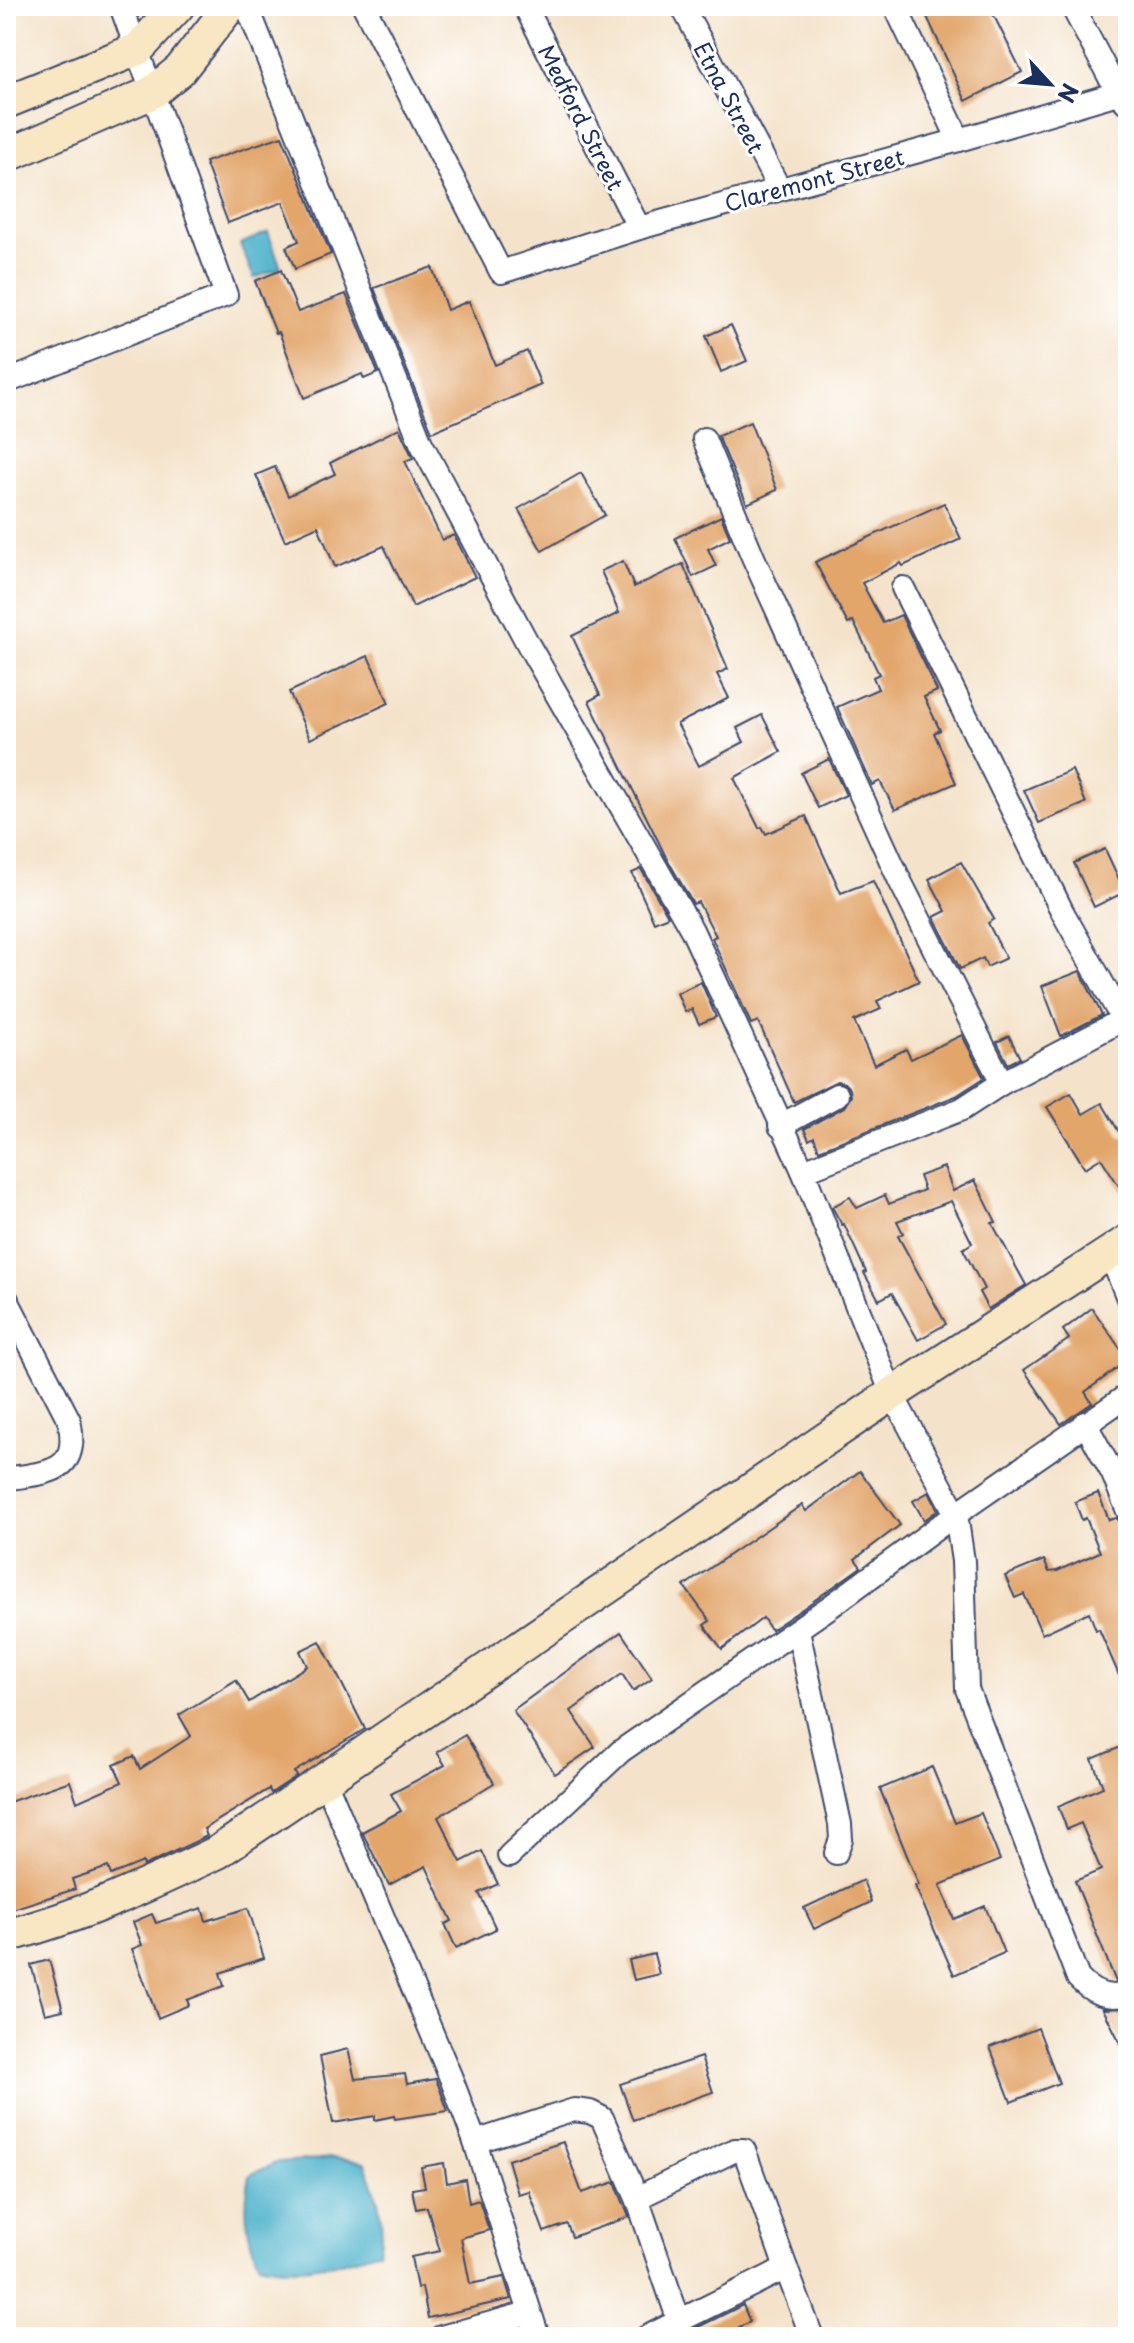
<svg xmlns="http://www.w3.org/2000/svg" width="1134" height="2343" font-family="'Playpen Sans',sans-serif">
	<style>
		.water { fill: #4bb1ca; stroke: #337094; stroke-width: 2 }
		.building { fill: #e2a56a }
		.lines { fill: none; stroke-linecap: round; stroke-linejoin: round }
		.street-casing { stroke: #3c4a6e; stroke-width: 26 }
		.secondary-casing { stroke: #3c4a6e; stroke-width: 36 }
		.street { stroke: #fff; stroke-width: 22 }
		.secondary { stroke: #f9e7c3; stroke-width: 32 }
		.labels { text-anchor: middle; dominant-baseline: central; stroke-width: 6; stroke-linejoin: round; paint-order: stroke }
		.street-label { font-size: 22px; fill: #1b2f5e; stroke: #fff }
	</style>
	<rect width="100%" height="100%" fill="#fff"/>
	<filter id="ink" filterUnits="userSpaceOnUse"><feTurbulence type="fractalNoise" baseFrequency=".0125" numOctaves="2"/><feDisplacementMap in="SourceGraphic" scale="16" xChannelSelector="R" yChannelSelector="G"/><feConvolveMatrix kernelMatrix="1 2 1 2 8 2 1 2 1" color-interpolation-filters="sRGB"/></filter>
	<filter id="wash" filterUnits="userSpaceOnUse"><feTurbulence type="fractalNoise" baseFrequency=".006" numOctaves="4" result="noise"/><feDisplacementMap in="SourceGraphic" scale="32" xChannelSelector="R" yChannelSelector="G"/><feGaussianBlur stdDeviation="1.8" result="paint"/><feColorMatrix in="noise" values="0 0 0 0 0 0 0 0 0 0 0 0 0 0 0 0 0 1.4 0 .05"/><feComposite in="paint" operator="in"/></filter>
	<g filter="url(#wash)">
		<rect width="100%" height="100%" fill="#f4e3ca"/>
		<g class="water">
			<polygon points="268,232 281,268 254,278 240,244"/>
			<path d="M333,2158L365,2163C376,2191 387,2221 379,2251C343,2263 296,2274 259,2264C246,2234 243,2207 250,2175L278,2162Z"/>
		</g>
		<g id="blocks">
			<g class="building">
				<polygon points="922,6 989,6 1022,72 966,101"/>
				<polygon points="282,136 331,254 295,269 286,247 299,241 283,202 228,223 205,162"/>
				<polygon points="432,267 447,310 469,301 495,365 527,351 541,385 432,432 374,288"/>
				<polygon points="281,270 298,312 346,294 378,373 364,379 362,374 304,398 279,332 276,333 255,281"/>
				<polygon points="731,325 747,361 721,372 706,336"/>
				<polygon points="750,422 777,490 747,504 718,436"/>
				<polygon points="399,428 413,458 405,461 442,540 454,535 475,577 413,607 384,546 335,567 318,526 285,541 256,475 275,467 288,496 335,474 330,463"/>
				<polygon points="581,473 605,515 542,551 518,509"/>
				<polygon points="944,503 961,539 903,566 901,563 862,583 883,623 901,615 926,667 937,691 924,697 940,730 934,733 956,783 895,810 880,781 872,785 837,707 878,689 873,677 879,674 853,621 848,624 815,562"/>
				<polygon points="721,516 730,538 708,549 716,566 693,577 675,538"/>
				<polygon points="623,561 634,587 683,564 728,669 717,674 729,698 677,724 699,766 744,742 737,728 762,715 781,752 734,778 759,828 762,827 766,834 806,816 841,893 873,881 919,981 877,1001 881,1009 854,1021 874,1065 906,1049 911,1059 962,1035 984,1078 956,1096 819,1150 814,1137 809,1140 804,1129 844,1107 851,1096 850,1089 844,1083 837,1081 794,1102 758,1021 751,1024 712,938 716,936 698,902 693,904 666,857 589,701 600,695 572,636 619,613 601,571"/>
				<polygon points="368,656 389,703 310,739 289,692"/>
				<polygon points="829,759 846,795 818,808 801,773"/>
				<polygon points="1072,770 1086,803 1039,823 1024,790"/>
				<polygon points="1105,849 1125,892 1094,907 1074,863"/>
				<polygon points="961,862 994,919 988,923 1006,958 987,967 983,958 960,969 934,917 946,911 929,879"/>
				<polygon points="641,869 668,916 654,922 632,873"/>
				<polygon points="1080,971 1102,1015 1061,1036 1042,986"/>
				<polygon points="701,982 716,1017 699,1024 692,1009 685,1012 677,993"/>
				<polygon points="1009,1036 1020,1058 1008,1064 997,1042"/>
				<polygon points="1071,1093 1083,1114 1102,1103 1122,1137 1128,1133 1128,1200 1101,1158 1085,1168 1047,1107"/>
				<polygon points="944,1167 953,1191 975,1180 996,1222 992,1223 1026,1285 988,1309 979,1292 984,1289 963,1249 972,1243 951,1201 897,1221 903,1233 898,1236 946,1324 918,1340 892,1293 879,1300 864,1273 866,1272 844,1224 842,1225 832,1207 850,1197 857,1208 885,1195 889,1204 924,1190 919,1176"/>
				<polygon points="1092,1308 1128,1360 1085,1392 1092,1403 1061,1424 1024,1370 1069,1339 1063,1330"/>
				<polygon points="860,1471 900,1525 855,1559 861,1567 805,1607 771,1630 763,1618 722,1649 704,1625 710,1621 684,1586 802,1505 806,1511"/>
				<polygon points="929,1492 938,1510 924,1520 913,1501"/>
				<polygon points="1098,1493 1109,1520 1116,1518 1128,1528 1128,1696 1099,1629 1096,1630 1089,1612 1042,1634 1024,1594 1015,1598 1005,1576 1044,1560 1049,1572 1057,1571 1100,1552 1086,1518 1082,1520 1075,1502"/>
				<polygon points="621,1632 652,1678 633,1691 622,1674 571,1711 595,1747 555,1774 513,1710"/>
				<polygon points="320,1641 365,1729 294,1772 297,1776 271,1793 269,1789 204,1829 207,1836 144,1866 143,1862 111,1875 108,1867 72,1879 75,1889 6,1911 6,1803 70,1781 77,1802 122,1782 114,1765 134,1756 140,1769 191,1736 179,1715 236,1680 249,1702 307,1666 300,1651"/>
				<polygon points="465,1735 494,1783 438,1817 461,1862 482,1851 498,1884 479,1893 496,1929 456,1948 445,1924 452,1921 426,1866 389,1885 362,1832 401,1811 391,1794 445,1765 437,1752"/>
				<polygon points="1128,1744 1128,1979 1116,1982 1075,1881 1101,1870 1081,1823 1067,1829 1058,1806 1103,1787 1092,1759"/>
				<polygon points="932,1767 955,1823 981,1813 1000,1860 940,1885 954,1919 985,1906 1004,1953 954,1975 915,1886 919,1885 880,1789"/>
				<polygon points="863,1880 871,1902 814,1929 804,1908"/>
				<polygon points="202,1908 206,1921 248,1908 264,1958 220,1973 224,1986 187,2000 189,2005 158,2018 132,1949 142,1945 133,1922 152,1914 156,1923"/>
				<polygon points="654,1954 659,1974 634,1980 629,1960"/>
				<polygon points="49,1960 63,2010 45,2014 31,1965"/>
				<polygon points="1128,2008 1128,2058 1103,2009"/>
				<polygon points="1038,2028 1059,2083 1011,2102 990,2047"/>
				<polygon points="348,2049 355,2079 405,2074 407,2084 436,2079 448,2111 395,2119 394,2116 375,2120 375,2116 333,2123 320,2056"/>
				<polygon points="701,2057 713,2092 633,2120 620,2084"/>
				<polygon points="563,2142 582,2193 615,2182 629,2217 572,2237 567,2224 544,2232 529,2191 518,2194 508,2160"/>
				<polygon points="444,2163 447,2183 465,2179 469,2203 479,2200 489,2230 461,2238 470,2284 504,2277 511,2299 428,2318 422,2287 417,2288 411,2257 440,2251 427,2207 416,2209 412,2189 425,2187 421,2167"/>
				<polygon points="743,2305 750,2322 739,2327 743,2337 678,2337"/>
			</g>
		</g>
	</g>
	<g filter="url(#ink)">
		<use href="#blocks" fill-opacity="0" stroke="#3c4a6e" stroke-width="2"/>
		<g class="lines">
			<g class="street-casing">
				<g id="street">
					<polyline points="247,6 421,443 529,646 692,930 803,1171 892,1394 956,1514 1128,1395"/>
					<polyline points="364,6 501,272 639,228 959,140 1128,90"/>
					<polyline points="525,6 639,228"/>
					<polyline points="682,6 779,188"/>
					<polyline points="895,6 959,140"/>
					<polyline points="1072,6 1118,93 1126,102"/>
					<polyline points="6,382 226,295 121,6"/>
					<polyline points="704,439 753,557 900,881 1002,1083"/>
					<polyline points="903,588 1063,913 1123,1020"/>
					<polyline points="780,1126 837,1095"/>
					<polyline points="803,1171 962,1109 1002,1083 1128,1017"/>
					<polyline points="1110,1254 1128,1298"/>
					<path d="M6,1298L69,1420C81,1474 48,1472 6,1479"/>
					<polyline points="1085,1423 1113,1474 1128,1511"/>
					<polyline points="798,1630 840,1824 841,1839 836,1853"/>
					<polyline points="325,1780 451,2078 475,2142 538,2337"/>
					<path d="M509,1856L621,1751L831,1606L956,1514L963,1561L967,1689L1078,1978C1091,1992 1108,2001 1128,1993"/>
					<polyline points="475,2142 574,2110 590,2112 602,2118 637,2198 679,2321 647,2337"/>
					<polyline points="637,2198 735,2150 744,2150 786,2268"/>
					<polyline points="679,2321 786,2268 812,2337"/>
					<polyline points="441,2337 528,2313"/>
				</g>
			</g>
			<g class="secondary-casing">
				<g id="secondary">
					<polyline points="6,102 138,49 178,6"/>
					<polyline points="6,156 153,92 180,70 230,6"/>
					<path d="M6,1936C80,1917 149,1885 218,1852L892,1394L1128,1241"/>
				</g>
			</g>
			<use href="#street" class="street"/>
			<use href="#secondary" class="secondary"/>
		</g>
	</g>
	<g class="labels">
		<g class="street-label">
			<text transform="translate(730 97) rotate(62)">Etna Street</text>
			<text transform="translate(582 117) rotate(63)">Medford Street</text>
			<text transform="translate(814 179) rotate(-15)">Claremont Street</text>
		</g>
	</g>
	<rect width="1134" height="2343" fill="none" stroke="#fff" stroke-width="32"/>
	<g transform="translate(1050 84) rotate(116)" stroke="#ffffff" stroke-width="6" paint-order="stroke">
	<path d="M0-6L14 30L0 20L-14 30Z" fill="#1b2f5e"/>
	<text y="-12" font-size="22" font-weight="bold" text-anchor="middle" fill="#1b2f5e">N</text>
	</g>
</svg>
